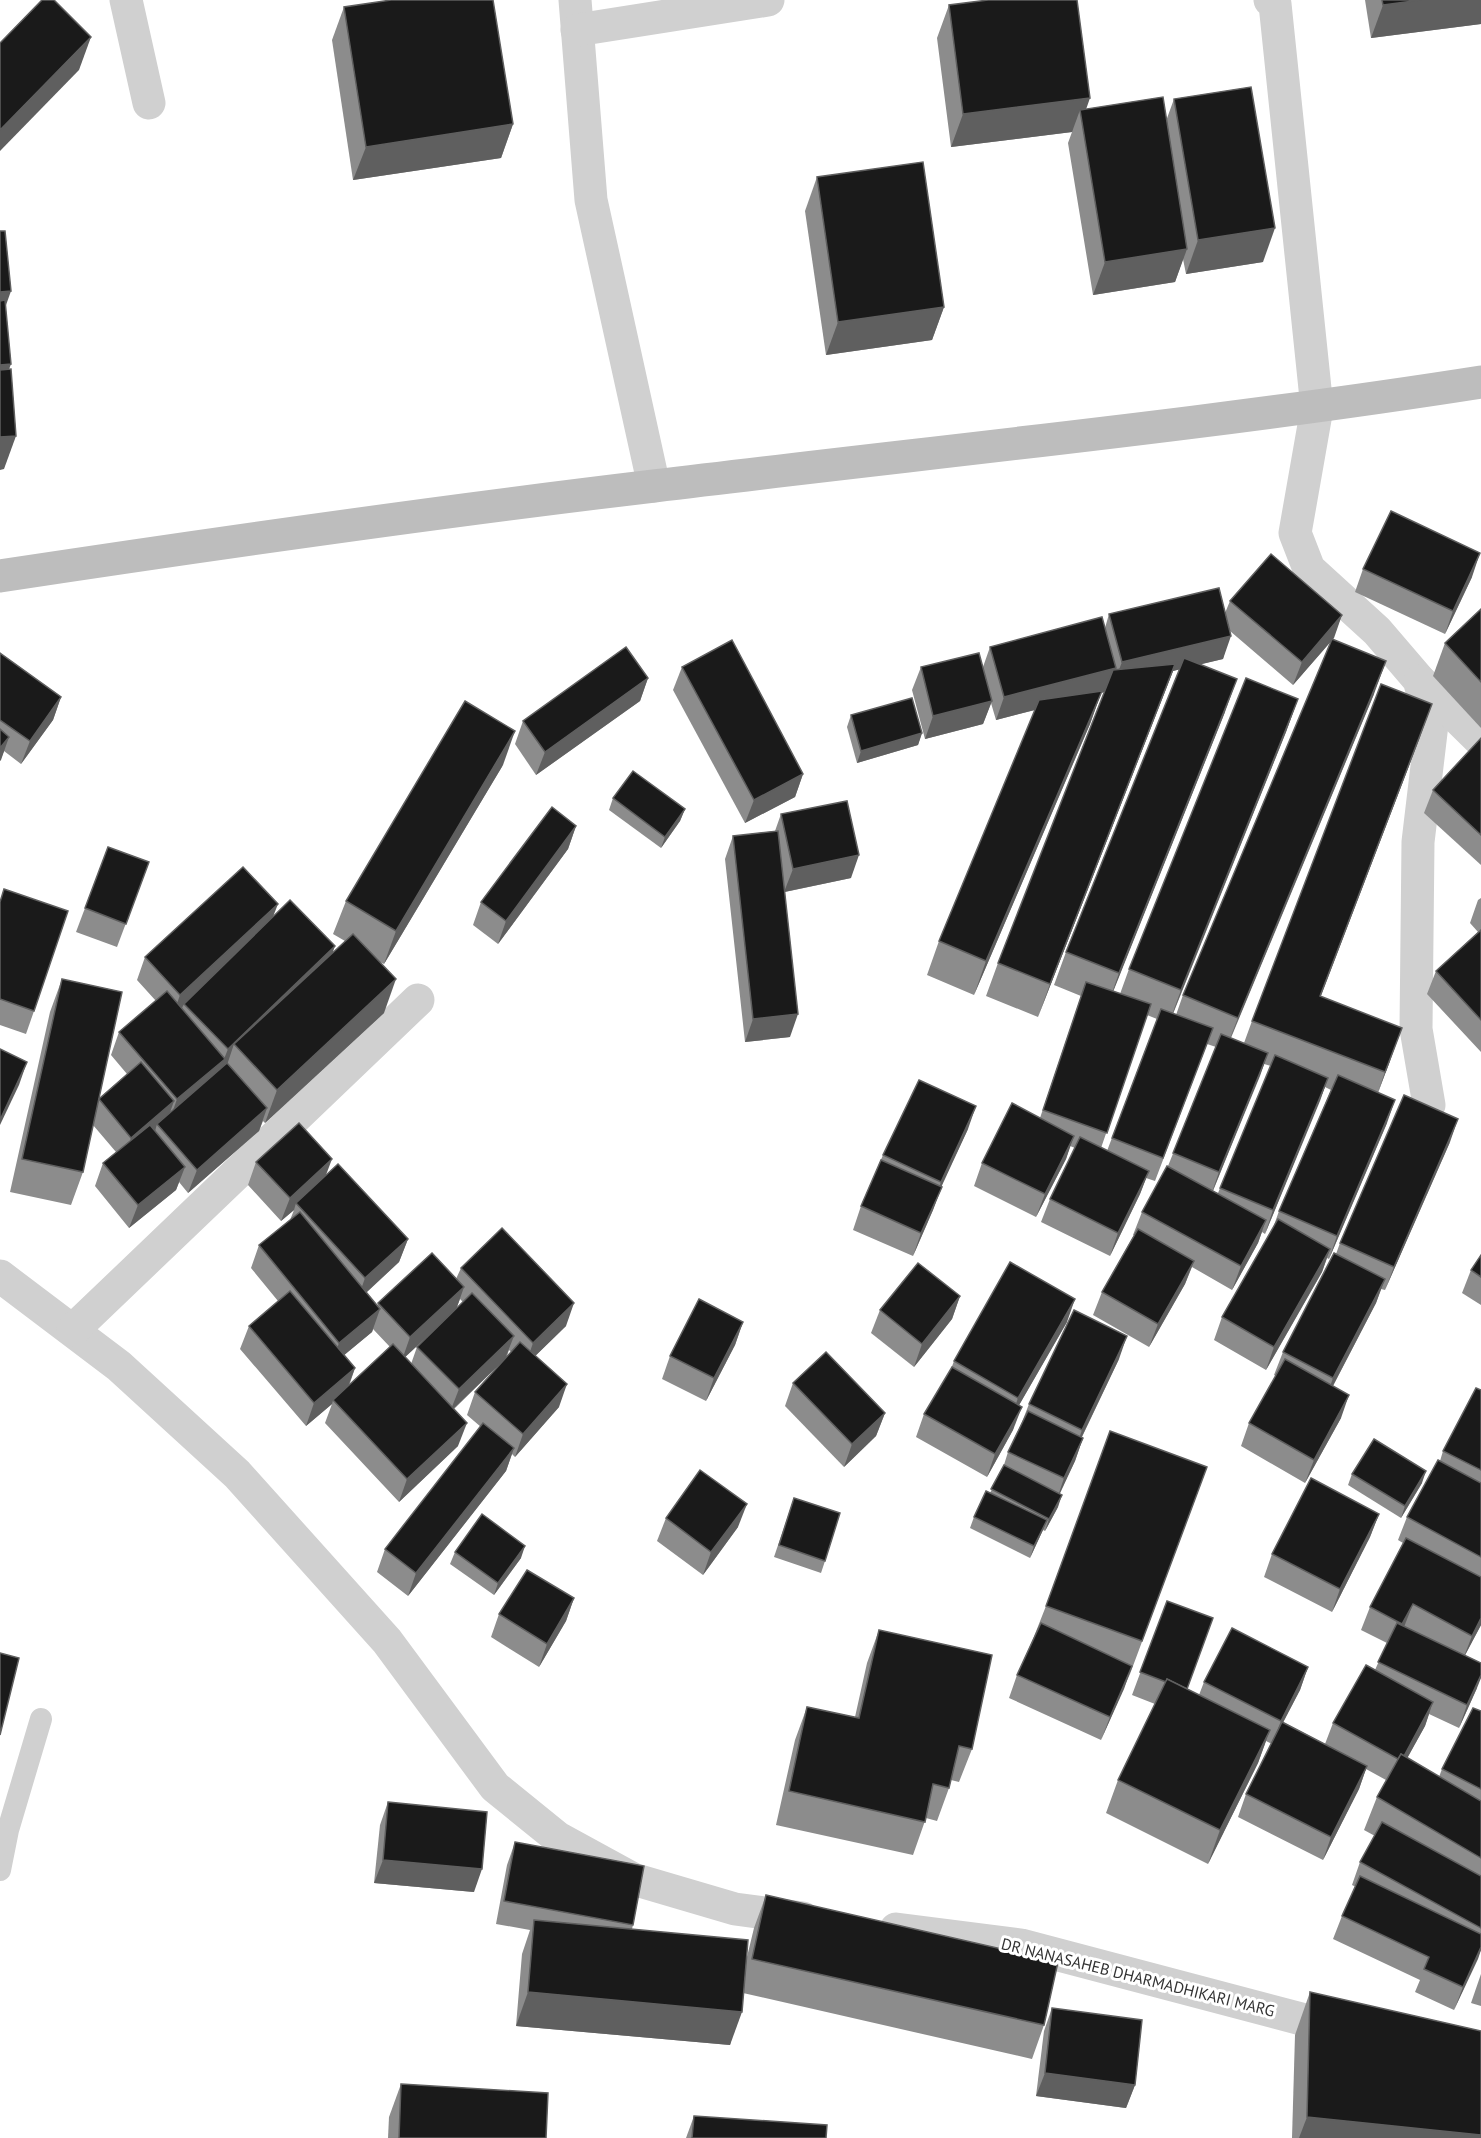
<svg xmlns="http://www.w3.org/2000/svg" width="1481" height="2138" font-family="'PT Sans',sans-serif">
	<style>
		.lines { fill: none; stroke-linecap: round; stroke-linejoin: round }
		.lane { stroke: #d0d0d0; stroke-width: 22 }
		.street { stroke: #d0d0d0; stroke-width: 33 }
		.secondary { stroke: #bdbdbd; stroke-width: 33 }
		.wall { fill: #8c8c8c; fill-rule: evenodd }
		.shaded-wall { fill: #5f5f5f }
		.building { fill: #1a1a1a; stroke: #5f5f5f; stroke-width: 1.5 }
		.labels { text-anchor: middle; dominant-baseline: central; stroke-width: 6; stroke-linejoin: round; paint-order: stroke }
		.street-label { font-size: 16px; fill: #333; stroke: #fff }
	</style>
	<rect width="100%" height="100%" fill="#fff"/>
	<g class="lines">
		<polyline class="lane" points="0,1870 8,1830 41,1719"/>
		<g class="street">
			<polyline points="126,0 149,103"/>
			<polyline points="575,0 591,200 654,486"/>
			<polyline points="1270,0 1275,4 1317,408 1295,533 1309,569 1377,631 1419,680 1432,724 1418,842 1416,1029 1429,1105"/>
			<polyline points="577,30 768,0"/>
			<polyline points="1420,681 1481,741"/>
			<polyline points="0,1276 119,1366 237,1474 387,1641 495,1787 558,1838 633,1879 735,1909 803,1918"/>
			<polyline points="73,1330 418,1000"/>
			<polyline points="896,1929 1021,1945 1343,2030"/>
		</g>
		<path class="secondary" d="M0,576C218,543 436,512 654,486C930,452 1207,425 1481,382"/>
	</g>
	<g class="wall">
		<polygon points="1365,0 1481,0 1481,24 1371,38"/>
		<polygon points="949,5 1086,109 1166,121 1174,99 1263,262 1186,274 1183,259 1175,282 1093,295 1068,143 1072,132 951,147 937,38"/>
		<polygon points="344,7 513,124 501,158 353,180 332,40"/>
		<polygon points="817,177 944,307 932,340 826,355 805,211"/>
		<polygon points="1363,569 1472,577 1445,634 1355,592"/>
		<path d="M1230,601L1342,615L1332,639L1374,694L1231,1038L1244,1043L1252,1021L1420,737L1321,996L1390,1061L1378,1092L1387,1123L1329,1259L1327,1258L1322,1272L1266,1370L1214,1340L1222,1317L1273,1228L1279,1211L1331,1090L1325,1087L1265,1234L1262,1232L1258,1243L1232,1290L1192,1267L1185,1284L1149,1347L1093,1315L1102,1292L1134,1235H1133L1142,1212L1168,1166L1216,1047L1207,1044L1155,1181L1146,1178L1140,1194L1110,1256L1041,1222L1050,1199L1075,1148L1070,1146L1066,1159L1036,1217L974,1186L982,1163L1040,1118L1081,996L1054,985L1066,952L1180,669L1173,671L1038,1017L986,996L998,963L1105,692L1101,693L1090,724L974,995L927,975L939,941L1035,710L996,720L991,703L983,724L925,739L912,690L921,667H983L990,647L1105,628L1109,614L1225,613ZM1230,631L1293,685L1331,641L1183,995L1176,1015L1173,1014L1286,732L1298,699L1129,969L1120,994L1113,991L1225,712L1201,664L1223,659ZM1147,1015L1157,1019L1107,1151L1101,1148ZM1264,1064L1271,1066L1218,1193L1213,1191Z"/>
		<polygon points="1481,609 1481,728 1433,676 1445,643"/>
		<polygon points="0,653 61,697 53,720 21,764 4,751 0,761"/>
		<polygon points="682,667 803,774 795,797 745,823 673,690"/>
		<polygon points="648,678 640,701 536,775 515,744 523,721"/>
		<polygon points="851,715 922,733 918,745 857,763 847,727"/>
		<polygon points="1481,738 1481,865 1424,813 1433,790"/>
		<polygon points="503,765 384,964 380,962 384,1013 265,1123 263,1121 259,1131 188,1193 179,1182 176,1190 129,1228 95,1186 103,1163 116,1152 93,1125 83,1172 71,1205 10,1192 50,1012 62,979 99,1098 127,1074 111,1055 119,1032 156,1001 137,980 145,957 273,917 332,954 345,941 333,934 346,901"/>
		<polygon points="613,798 685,809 680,821 661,848 609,810"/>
		<polygon points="781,814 851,878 785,892 790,1037 745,1042 725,859 733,836 775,831"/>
		<polygon points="576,826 568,849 498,944 473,925 481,902"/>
		<polygon points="108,847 149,862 117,947 76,932"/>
		<polygon points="1481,898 1481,1052 1427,994 1436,971 1478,932 1470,923 1478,900"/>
		<polygon points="0,901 34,1011 26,1034 0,1025"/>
		<polygon points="968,1129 941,1186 933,1210 913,1256 853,1230 861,1206 883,1155"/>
		<polygon points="1450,1142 1385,1290 1381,1289 1376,1303 1333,1386 1341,1418 1305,1483 1241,1446 1249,1423 1276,1376 1274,1375 1283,1352 1336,1254 1340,1243"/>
		<path d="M256,1162L326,1176L408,1239L399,1262L366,1293L377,1306L378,1303L456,1279L461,1268L566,1326L535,1356L559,1407L515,1457L512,1454L506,1471L408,1596L377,1572L385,1549L481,1427L467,1415L475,1392L505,1359L454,1409L458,1446L399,1502L325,1423L332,1404L306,1426L240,1349L249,1326L278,1301L251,1268L259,1245L290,1220L294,1210L281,1221L248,1185ZM460,1299L463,1302L456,1309ZM441,1323L417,1347L411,1364L405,1357ZM373,1329L390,1347L349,1386L355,1368L344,1355L372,1332ZM509,1350L511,1352L506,1359Z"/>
		<polygon points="1481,1255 1481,1305 1462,1293 1471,1270"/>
		<polygon points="960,1296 952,1319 914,1367 871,1333 880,1310"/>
		<polygon points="743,1322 735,1345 706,1401 662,1379 670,1356"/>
		<polygon points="1067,1322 1019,1405 1013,1430 987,1477 916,1437 924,1414 951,1369 954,1361"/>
		<polygon points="1119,1359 1082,1437 1083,1438 1075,1461 1059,1494 1058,1507 1045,1531 1043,1530 1030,1558 970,1528 974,1517 990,1493 1003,1468 1008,1452 1022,1422 1029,1404"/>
		<polygon points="793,1383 885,1413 876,1436 844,1467 785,1406"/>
		<polygon points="1481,1390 1481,1625 1465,1655 1477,1688 1459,1728 1429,1714 1425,1726 1407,1758 1439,1777 1442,1769 1481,1711 1481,1950 1454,2010 1415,1992 1420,1980 1333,1939 1342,1916 1356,1887 1352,1885 1360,1862 1375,1836 1364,1830 1377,1797 1386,1780 1366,1769 1359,1789 1323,1860 1238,1817 1246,1794 1272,1744 1266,1741 1258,1763 1208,1864 1106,1813 1118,1780 1155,1704 1132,1695 1167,1601 1187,1689 1199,1695 1204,1682 1308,1667 1300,1690 1283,1722 1325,1744 1333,1723 1375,1670 1387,1643 1361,1630 1370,1607 1403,1543 1398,1540 1407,1517 1440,1461 1443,1451"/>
		<polygon points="1207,1467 1130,1674 1101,1740 1009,1698 1017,1675 1033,1639 1046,1606"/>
		<polygon points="1352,1474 1422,1483 1401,1518 1348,1485"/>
		<polygon points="794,1498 825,1561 821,1573 774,1557"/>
		<polygon points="1379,1514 1370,1537 1332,1612 1264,1577 1272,1554"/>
		<polygon points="666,1518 738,1527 703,1575 657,1541"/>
		<polygon points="455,1552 521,1558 494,1595 450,1564"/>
		<polygon points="574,1598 566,1621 539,1667 491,1637 499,1614"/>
		<polygon points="879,1630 972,1749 959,1782 951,1780 949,1788 937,1821 926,1818 913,1855 776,1825 795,1740 807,1707 855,1717 867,1663"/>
		<polygon points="388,1802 474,1892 374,1883 380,1825"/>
		<polygon points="515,1842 633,1925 632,1929 746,1961 754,1928 766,1895 1044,2025 1032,2059 743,1993 730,2045 516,2026 522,1954 530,1930 496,1924 507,1865"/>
		<polygon points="1481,1974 1481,2006 1471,2003"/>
		<polygon points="1310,1992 1481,2138 1292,2138 1295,2035"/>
		<polygon points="1052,2008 1135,2085 1126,2108 1036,2096 1044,2031"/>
		<polygon points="401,2084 546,2138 388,2138 389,2117"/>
		<polygon points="694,2116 826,2138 686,2138"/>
	</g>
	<g class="shaded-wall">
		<polygon points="1421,0 1481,0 1481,24 1371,38 1383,5"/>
		<polygon points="91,37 79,70 0,151 0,130"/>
		<polygon points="1090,98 1082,121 1080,110 1072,132 951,147 963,114"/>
		<polygon points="513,124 501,158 353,180 366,147"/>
		<polygon points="1275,228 1263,262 1186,274 1198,240"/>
		<polygon points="1187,249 1175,282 1093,295 1105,262"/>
		<polygon points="11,291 0,322 0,292"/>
		<polygon points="944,307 932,340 826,355 838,322"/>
		<polygon points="11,364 0,394 0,365"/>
		<polygon points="16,436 4,469 0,470 0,437"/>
		<polygon points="1480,553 1472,577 1445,634 1453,611"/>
		<polygon points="1342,615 1334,638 1293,685 1302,662"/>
		<polygon points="1231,636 1223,659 1173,671 1038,1017 1050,984 1113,685 1122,662"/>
		<polygon points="1386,661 1374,694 1225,1051 1238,1018"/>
		<polygon points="1116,668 1107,691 1101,693 1090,724 974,995 986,961 1101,693 996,720 1004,697"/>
		<polygon points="648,678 640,701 536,775 545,752"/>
		<polygon points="1237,679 1225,712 1107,1007 1119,973"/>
		<polygon points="61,697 53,720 21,764 30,741"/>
		<polygon points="1298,699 1286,732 1169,1023 1181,990"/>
		<polygon points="992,701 983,724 925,739 933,716"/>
		<polygon points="1432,704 1420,737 1308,1029 1320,996"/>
		<polygon points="515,731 503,765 384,964 396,931"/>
		<polygon points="922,733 918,745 857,763 861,751"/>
		<polygon points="9,737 1,760 0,761 0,748"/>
		<polygon points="803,774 795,797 745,823 754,800"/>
		<polygon points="685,809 680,821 661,848 665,837"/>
		<polygon points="576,826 568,849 498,944 506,921"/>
		<polygon points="859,855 851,878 784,892 793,869"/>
		<polygon points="278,904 269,927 184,1004 182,1008 172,1018 180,995"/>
		<polygon points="335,946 327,969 234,1044 227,1065 169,1122 177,1099 224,1059 228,1049"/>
		<polygon points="396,979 384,1013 265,1123 277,1090"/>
		<polygon points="798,1014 790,1037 745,1042 753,1019"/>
		<polygon points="1402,1028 1390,1061 1373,1106 1385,1072"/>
		<polygon points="1268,1053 1260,1076 1211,1195 1219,1172"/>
		<polygon points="27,1062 19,1085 0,1125 0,1120"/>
		<polygon points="1328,1078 1320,1101 1265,1234 1273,1210"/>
		<polygon points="1395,1100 1387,1123 1329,1259 1337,1236"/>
		<polygon points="174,1101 166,1124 157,1124 154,1135 123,1161 131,1138"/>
		<polygon points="976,1106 968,1129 933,1205 941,1182"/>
		<polygon points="267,1108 259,1131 188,1193 197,1170"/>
		<polygon points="1458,1119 1450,1142 1385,1290 1394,1267"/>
		<polygon points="1074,1136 1066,1159 1036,1217 1045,1194"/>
		<polygon points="332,1159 323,1183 296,1203 294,1210 281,1221 290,1198"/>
		<polygon points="185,1167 176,1190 129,1228 138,1205"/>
		<polygon points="1149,1171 1140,1194 1110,1256 1118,1233"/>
		<polygon points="942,1187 933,1210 913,1256 921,1233"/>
		<polygon points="1266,1220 1258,1243 1232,1290 1241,1266"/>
		<polygon points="408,1239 399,1262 357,1301 365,1278"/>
		<polygon points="1330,1249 1322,1272 1266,1370 1274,1347"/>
		<polygon points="1194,1261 1185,1284 1149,1347 1158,1324"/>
		<polygon points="1385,1279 1376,1303 1325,1401 1333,1378"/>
		<polygon points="464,1287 456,1310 402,1360 410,1337"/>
		<polygon points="960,1296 952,1319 914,1367 922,1344"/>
		<polygon points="1075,1299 1067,1322 1010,1421 1018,1398"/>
		<polygon points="574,1303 566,1326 525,1366 533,1343"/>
		<polygon points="380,1309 372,1332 331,1366 339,1343"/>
		<polygon points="743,1322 735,1345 706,1401 714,1378"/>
		<polygon points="514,1336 505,1359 450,1412 459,1389"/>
		<polygon points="1127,1336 1119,1359 1074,1453 1082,1430"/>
		<polygon points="355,1368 346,1392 333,1400 332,1404 306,1426 314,1403"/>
		<polygon points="567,1384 559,1407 515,1457 523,1434"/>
		<polygon points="1349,1395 1341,1418 1305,1483 1314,1460"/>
		<polygon points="1022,1407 1013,1430 987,1477 995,1454"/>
		<polygon points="885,1413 876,1436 844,1467 852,1444"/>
		<polygon points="467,1423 458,1446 399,1502 407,1479"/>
		<polygon points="1083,1438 1075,1461 1056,1502 1064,1478"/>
		<polygon points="514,1448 506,1471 408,1596 416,1573"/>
		<polygon points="1426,1471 1422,1483 1401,1518 1405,1506"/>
		<polygon points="1062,1495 1058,1507 1045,1531 1049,1519"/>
		<polygon points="747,1504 738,1527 703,1575 711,1552"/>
		<polygon points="1379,1514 1370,1537 1332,1612 1340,1589"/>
		<polygon points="1047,1520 1042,1532 1030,1558 1034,1546"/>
		<polygon points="525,1546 521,1558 494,1595 498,1583"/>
		<polygon points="574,1598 566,1621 539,1667 547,1644"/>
		<polygon points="1413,1604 1404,1627 1394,1647 1402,1624"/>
		<polygon points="1481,1618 1481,1625 1463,1659 1472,1636"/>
		<polygon points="1132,1666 1124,1689 1101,1740 1110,1717"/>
		<polygon points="1308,1667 1300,1690 1272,1744 1281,1721"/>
		<polygon points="1481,1675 1481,1678 1477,1688 1459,1728 1467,1705"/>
		<polygon points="1433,1702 1425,1726 1393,1784 1401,1761"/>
		<polygon points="1270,1730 1258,1763 1208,1864 1220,1830"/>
		<polygon points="1367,1766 1359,1789 1323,1860 1331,1837"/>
		<polygon points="383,1860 482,1869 474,1892 374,1883"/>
		<polygon points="1481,1947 1481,1950 1478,1959 1454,2010 1463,1987"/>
		<polygon points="528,1992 742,2012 730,2045 516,2026"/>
		<polygon points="1045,2073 1135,2085 1126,2108 1036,2096"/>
		<polygon points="1307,2117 1481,2135 1481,2138 1299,2138"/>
	</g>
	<g class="building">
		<polygon points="42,0 54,0 91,37 0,130 0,43"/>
		<polygon points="391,0 493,0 513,124 366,147 344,7"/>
		<polygon points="988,0 1077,0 1090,98 963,114 949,5"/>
		<polygon points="1382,0 1421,0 1383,5"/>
		<polygon points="1251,87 1275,228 1198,240 1174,99"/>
		<polygon points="1163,97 1187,249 1105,262 1080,110"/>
		<polygon points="923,162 944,307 838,322 817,177"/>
		<polygon points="0,231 5,231 11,291 0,292"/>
		<polygon points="5,300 11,364 0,365 0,301"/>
		<polygon points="11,369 16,436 0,437 0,370"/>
		<polygon points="1391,511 1480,553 1453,611 1363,569"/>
		<polygon points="1271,554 1342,615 1302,662 1230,601"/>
		<polygon points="1219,588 1231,636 1122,662 1109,614"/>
		<polygon points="1481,609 1481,682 1445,643"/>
		<polygon points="1102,617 1116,668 1004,697 990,647"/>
		<polygon points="1332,639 1386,661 1238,1018 1183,995"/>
		<polygon points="732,640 803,774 754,800 682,667"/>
		<polygon points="626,647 648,678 545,752 523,721"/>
		<polygon points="0,653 61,697 30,741 0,720"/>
		<polygon points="979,653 992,701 933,716 921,667"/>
		<polygon points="1184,658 1237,679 1119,973 1066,952"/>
		<polygon points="1175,664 1050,984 998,963 1113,670"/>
		<polygon points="1246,678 1298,699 1181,990 1129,969"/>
		<polygon points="1381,684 1432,704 1320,996 1402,1028 1385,1072 1252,1021"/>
		<polygon points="1102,691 986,961 939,941 1039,700"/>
		<polygon points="912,698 922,733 861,751 851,715"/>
		<polygon points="465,701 515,731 396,931 346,901"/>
		<polygon points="0,729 9,737 0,748"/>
		<polygon points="1481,738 1481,835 1433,790"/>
		<polygon points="633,771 685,809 665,837 613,798"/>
		<polygon points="847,801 859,855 793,869 781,814"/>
		<polygon points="552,807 576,826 506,921 481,902"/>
		<polygon points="778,831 798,1014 753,1019 733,836"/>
		<polygon points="108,847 149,862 126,924 85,908"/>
		<polygon points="243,867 278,904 180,995 145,957"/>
		<polygon points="4,889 68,911 34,1011 0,999 0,902"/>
		<polygon points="290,900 335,946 228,1049 184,1004"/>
		<polygon points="1481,930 1481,1020 1436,971"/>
		<polygon points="353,934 396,979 277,1090 234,1044"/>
		<polygon points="62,979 122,992 83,1172 22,1159"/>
		<polygon points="1086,982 1151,1004 1107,1133 1043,1110"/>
		<polygon points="167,991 225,1059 177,1099 119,1032"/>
		<polygon points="1161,1009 1213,1028 1163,1158 1112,1138"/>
		<polygon points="1221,1034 1268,1053 1219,1172 1173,1153"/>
		<polygon points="0,1049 27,1062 0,1120"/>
		<polygon points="1275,1055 1328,1078 1273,1210 1220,1188"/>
		<polygon points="141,1062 174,1101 131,1138 99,1099"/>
		<polygon points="227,1063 267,1108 197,1170 157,1124"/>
		<polygon points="1338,1075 1395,1100 1337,1236 1279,1211"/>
		<polygon points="919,1080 976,1106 941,1182 883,1155"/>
		<polygon points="1404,1095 1458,1119 1394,1267 1340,1243"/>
		<polygon points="1012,1103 1074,1136 1045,1194 982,1163"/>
		<polygon points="299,1123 332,1159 290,1198 256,1162"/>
		<polygon points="150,1125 185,1167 138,1205 103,1163"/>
		<polygon points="1080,1137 1149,1171 1118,1233 1050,1199"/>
		<polygon points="881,1160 942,1187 921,1233 861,1206"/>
		<polygon points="338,1164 408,1239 365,1278 296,1203"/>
		<polygon points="1167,1166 1266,1220 1241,1266 1142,1212"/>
		<polygon points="300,1212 380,1309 339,1343 259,1245"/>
		<polygon points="1278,1219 1330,1249 1274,1347 1222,1317"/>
		<polygon points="502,1228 574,1303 533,1343 461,1268"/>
		<polygon points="1138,1229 1194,1261 1158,1324 1102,1292"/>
		<polygon points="432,1253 464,1287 410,1337 378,1303"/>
		<polygon points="1334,1253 1385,1279 1333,1378 1283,1352"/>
		<polygon points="1481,1255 1481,1277 1471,1270"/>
		<polygon points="1010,1262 1075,1299 1018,1398 954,1361"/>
		<polygon points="918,1263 960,1296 922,1344 880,1310"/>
		<polygon points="290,1291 355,1368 314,1403 249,1326"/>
		<polygon points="472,1293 514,1336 459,1389 417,1347"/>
		<polygon points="699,1299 743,1322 714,1378 670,1356"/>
		<polygon points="1074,1310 1127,1336 1082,1430 1029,1404"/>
		<polygon points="520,1342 567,1384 523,1434 475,1392"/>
		<polygon points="393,1344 467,1423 407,1479 333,1400"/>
		<polygon points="826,1352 885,1413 852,1444 793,1383"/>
		<polygon points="1285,1359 1349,1395 1314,1460 1249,1423"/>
		<polygon points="952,1367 1022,1407 995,1454 924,1414"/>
		<polygon points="1476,1388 1481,1390 1481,1470 1443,1451"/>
		<polygon points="1028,1411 1083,1438 1064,1478 1008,1452"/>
		<polygon points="483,1423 514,1448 416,1573 385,1549"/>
		<polygon points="1110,1431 1207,1467 1142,1641 1046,1606"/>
		<polygon points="1374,1439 1426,1471 1405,1506 1352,1474"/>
		<polygon points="1438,1460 1481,1483 1481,1557 1407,1517"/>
		<polygon points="1004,1465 1062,1495 1049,1519 991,1489"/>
		<polygon points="700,1470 747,1504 711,1552 666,1518"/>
		<polygon points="1311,1478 1379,1514 1340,1589 1272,1554"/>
		<polygon points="986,1491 1047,1520 1034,1546 974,1517"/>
		<polygon points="794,1498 840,1513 825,1561 779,1545"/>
		<polygon points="482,1514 525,1546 498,1583 455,1552"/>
		<polygon points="1406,1538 1481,1577 1481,1618 1472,1636 1413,1604 1402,1624 1370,1607"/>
		<polygon points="527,1570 574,1598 547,1644 499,1614"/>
		<polygon points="1167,1601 1213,1618 1187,1689 1167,1679 1166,1682 1140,1672"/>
		<polygon points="1041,1623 1132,1666 1110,1717 1017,1675"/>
		<polygon points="1397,1623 1481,1663 1481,1675 1467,1705 1378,1662"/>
		<polygon points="1232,1628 1308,1667 1281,1721 1204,1682"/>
		<polygon points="879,1630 992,1655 972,1749 959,1746 949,1788 933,1784 925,1822 789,1791 807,1707 859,1718"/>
		<polygon points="0,1653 19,1658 0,1735"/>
		<polygon points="1366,1665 1433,1702 1404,1756 1401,1754 1398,1759 1333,1723"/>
		<polygon points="1167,1679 1270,1730 1220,1830 1118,1780"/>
		<polygon points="1473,1708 1481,1711 1481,1789 1442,1769"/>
		<polygon points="1282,1722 1367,1766 1331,1837 1246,1794"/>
		<polygon points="1401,1754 1481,1801 1481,1858 1377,1797"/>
		<polygon points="388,1802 487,1812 482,1869 383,1860"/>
		<polygon points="1382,1822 1481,1876 1481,1928 1360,1862"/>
		<polygon points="515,1842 644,1866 633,1925 504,1901"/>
		<polygon points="1360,1876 1481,1934 1481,1947 1463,1987 1424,1969 1429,1957 1342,1916"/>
		<polygon points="766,1895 1058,1962 1044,2025 752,1959"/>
		<polygon points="534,1920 748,1940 742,2012 528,1992"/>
		<polygon points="1310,1992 1481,2031 1481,2135 1307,2117"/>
		<polygon points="1052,2008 1142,2020 1135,2085 1045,2073"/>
		<polygon points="401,2084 548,2093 546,2138 399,2138"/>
		<polygon points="694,2116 827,2125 826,2138 692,2138"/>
	</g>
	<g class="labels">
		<g class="street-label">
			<text transform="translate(1138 1977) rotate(14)">DR NANASAHEB DHARMADHIKARI MARG</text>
		</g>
	</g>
</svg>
